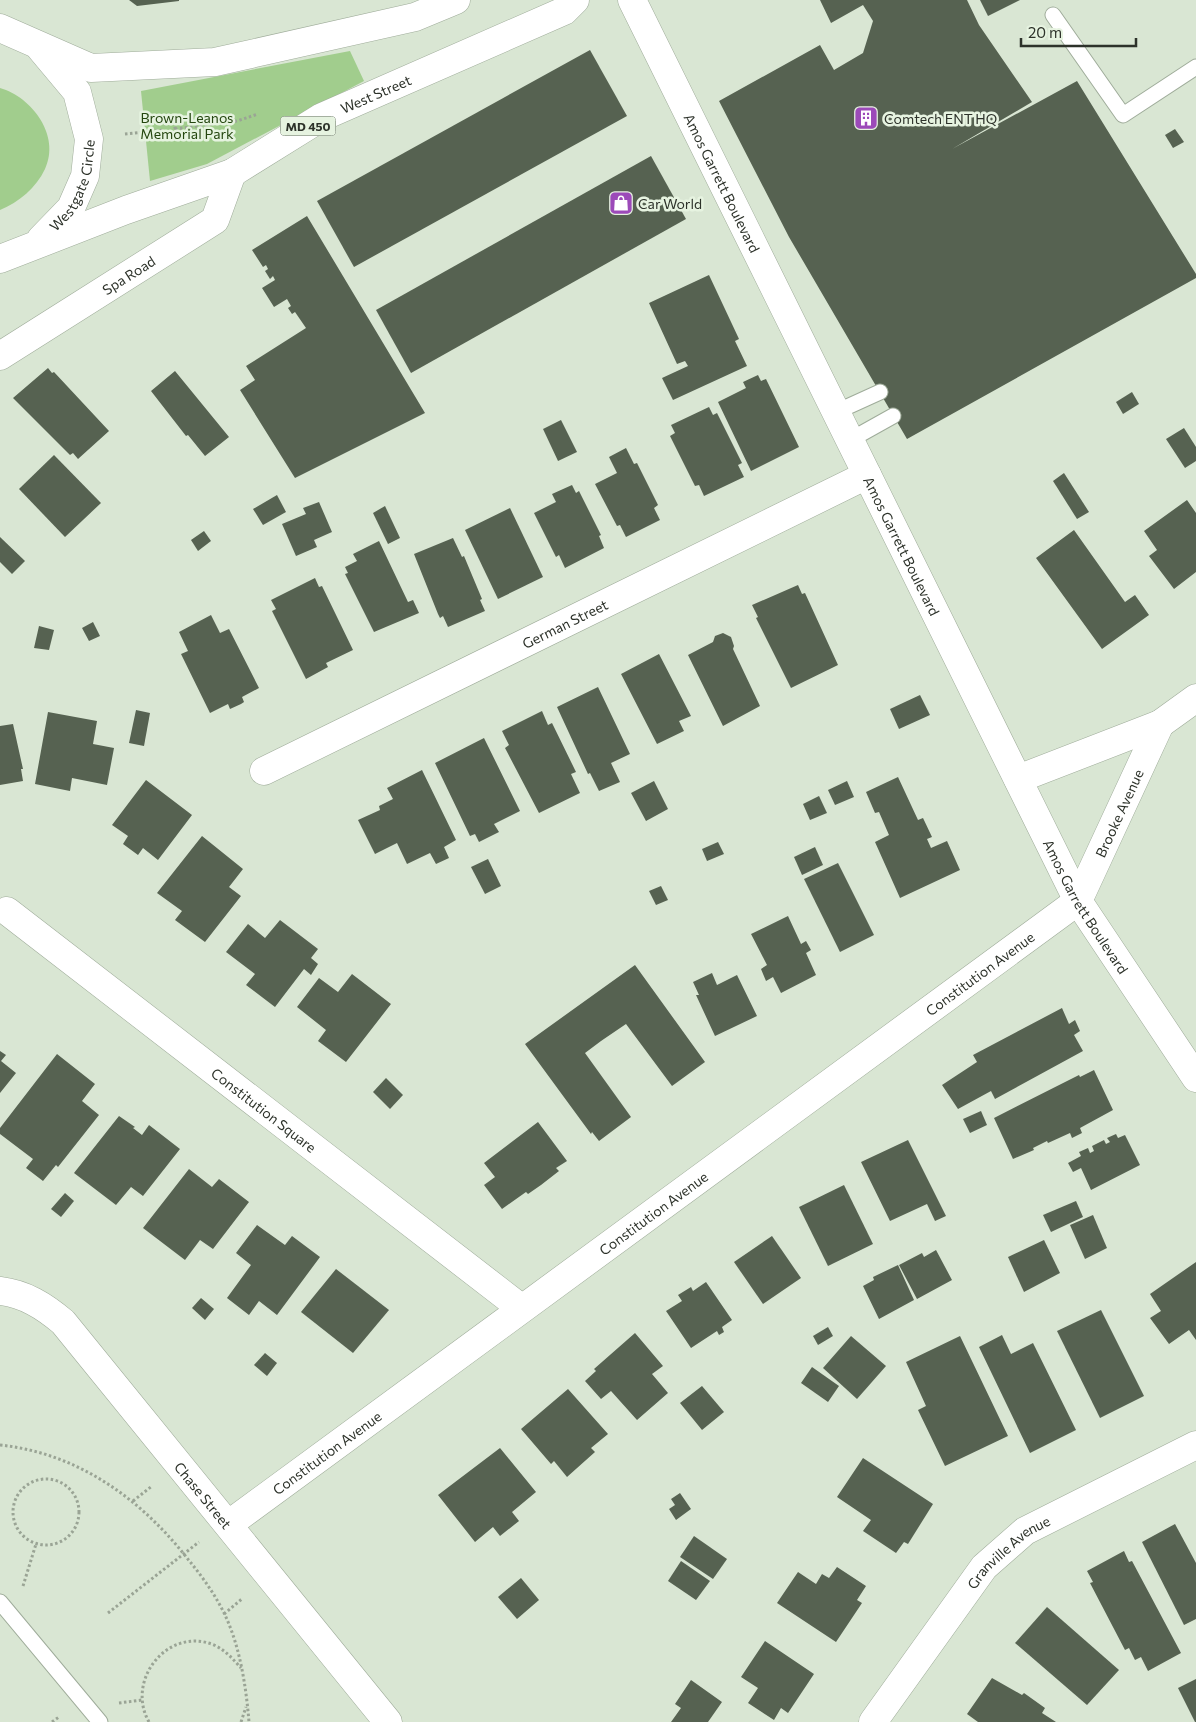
<svg xmlns="http://www.w3.org/2000/svg" width="1196" height="1722" font-family="Commissioner,sans-serif">
	<style>
		.green { fill: #a1cd8d }
		.building { fill: #566251 }
		.lines { fill: none; stroke-linecap: round; stroke-linejoin: round }
		.service-casing { stroke: #9fac9a; stroke-width: 17 }
		.minor-casing { stroke: #9fac9a; stroke-width: 29 }
		.primary-casing { stroke: #9fac9a; stroke-width: 29 }
		.path { stroke: #9aa495; stroke-width: 3; stroke-dasharray: 2.5 2.5; stroke-linecap: butt }
		.service { stroke: #fff; stroke-width: 15 }
		.minor { stroke: #fff; stroke-width: 28 }
		.primary { stroke: #fff; stroke-width: 28 }
		.labels { text-anchor: middle; dominant-baseline: central; stroke-width: 5; stroke-linejoin: round; paint-order: stroke }
		.shield { fill: #e6f3e0; stroke: #646c61; stroke-width: 1 }
		.shield-label { font-size: 12px; font-weight: bold; fill: #2d322a }
		.street-label { font-size: 14px; fill: #2d322a; stroke: #e6f3e0 }
		.park-label { font-size: 14px; fill: #24460f; stroke: #e6f3e0 }
		.poi-label { font-size: 14px; fill: #2d322a; stroke: #e6f3e0; text-anchor: start }
	</style>
	<rect width="100%" height="100%" fill="#d9e6d3"/>
	<g class="green">
		<polygon points="350,51 364,81 207,164 150,181 141,91"/>
		<path d="M0,88C32,97 61,136 45,169C36,188 19,202 0,210Z"/>
	</g>
	<g class="building">
		<polygon points="129,0 179,0 179,1 137,6"/>
		<polygon points="820,0 967,0 979,25 1032,102 952,149 1077,81 1196,274 1196,278 907,439 789,237 719,101 820,45 834,70 863,53 873,21 863,5 831,23"/>
		<polygon points="980,0 1020,0 988,16"/>
		<polygon points="590,50 627,116 354,267 317,201"/>
		<polygon points="1175,129 1184,142 1173,148 1165,135"/>
		<polygon points="651,156 686,219 411,373 376,310"/>
		<polygon points="307,216 425,413 295,478 240,390 255,380 246,366 306,328 295,312 292,314 288,308 291,306 287,299 274,307 262,288 275,280 273,276 270,279 265,271 268,269 266,265 263,267 252,250"/>
		<polygon points="709,275 739,339 735,341 747,366 673,400 662,378 688,366 685,361 677,364 649,303"/>
		<polygon points="48,368 52,373 54,372 109,431 78,459 73,453 70,455 13,398"/>
		<polygon points="175,371 229,437 205,456 188,435 186,436 151,391"/>
		<polygon points="758,375 761,381 766,379 799,447 751,471 718,402 746,388 743,382"/>
		<polygon points="1132,392 1139,404 1123,414 1116,402"/>
		<polygon points="709,407 713,415 717,413 742,463 738,465 744,477 704,496 699,485 695,486 670,436 675,433 671,425"/>
		<polygon points="561,420 577,452 558,461 543,429"/>
		<polygon points="1184,428 1196,447 1196,461 1185,468 1166,439"/>
		<polygon points="626,448 634,464 637,463 658,505 654,508 660,520 626,537 620,525 617,526 595,484 617,473 609,457"/>
		<polygon points="54,455 101,503 65,537 19,489"/>
		<polygon points="1064,473 1089,512 1077,519 1053,481"/>
		<polygon points="572,485 576,493 579,491 601,535 599,536 604,548 565,568 559,555 556,557 534,513 556,502 552,494"/>
		<polygon points="277,495 286,512 263,525 253,509"/>
		<polygon points="1187,500 1196,513 1196,572 1174,589 1149,556 1157,550 1144,531"/>
		<polygon points="319,502 332,532 314,540 317,547 296,556 282,524 306,514 303,508"/>
		<polygon points="385,506 400,538 388,544 373,513"/>
		<polygon points="510,508 543,577 498,599 465,530"/>
		<polygon points="1074,530 1125,602 1135,595 1149,615 1102,649 1036,558"/>
		<polygon points="204,531 211,541 198,551 191,540"/>
		<polygon points="0,537 25,561 12,574 0,562"/>
		<polygon points="453,538 462,557 464,556 482,599 480,600 485,611 448,627 443,616 440,618 438,614 414,554"/>
		<polygon points="379,541 408,602 413,600 419,613 374,632 345,574 348,573 345,567 357,561 353,554"/>
		<polygon points="315,578 319,587 322,586 353,650 326,663 328,667 306,679 272,611 276,609 271,600"/>
		<polygon points="798,585 802,594 805,593 838,665 791,688 756,618 758,617 752,605"/>
		<polygon points="211,615 220,633 229,629 259,688 242,697 244,702 241,704 230,709 228,704 210,713 181,654 188,651 179,632"/>
		<polygon points="93,622 100,636 89,641 82,628"/>
		<polygon points="39,626 54,630 49,650 34,648"/>
		<polygon points="723,633 731,637 734,646 733,649 760,706 723,726 688,655 713,642 715,636"/>
		<polygon points="659,654 691,716 679,721 684,731 657,744 621,674"/>
		<polygon points="598,687 630,754 611,763 620,782 599,791 590,773 588,774 557,707"/>
		<polygon points="920,695 930,715 899,729 890,709"/>
		<polygon points="136,710 150,713 144,746 129,743"/>
		<polygon points="542,711 548,725 552,723 576,772 571,774 580,793 539,813 505,748 509,745 502,731"/>
		<polygon points="48,712 97,721 93,744 114,748 107,785 72,778 70,791 35,784"/>
		<polygon points="13,724 23,769 21,769 23,781 0,785 0,726"/>
		<polygon points="484,738 520,811 494,824 499,832 479,842 475,834 470,836 435,763"/>
		<polygon points="422,770 456,840 444,847 449,858 436,864 430,853 407,864 397,843 375,854 358,820 380,810 379,806 393,799 387,788"/>
		<polygon points="898,777 918,820 923,818 932,837 927,839 931,848 947,841 960,870 900,898 875,842 889,835 879,812 875,813 866,792"/>
		<polygon points="146,780 192,815 158,860 143,848 138,855 123,844 128,836 112,825"/>
		<polygon points="654,781 668,809 646,821 631,793"/>
		<polygon points="847,781 854,797 835,805 828,790"/>
		<polygon points="819,796 827,813 810,820 803,804"/>
		<polygon points="202,836 243,869 229,887 241,896 205,942 175,920 182,911 157,893"/>
		<polygon points="718,842 724,854 707,861 702,849"/>
		<polygon points="815,847 823,865 802,875 794,857"/>
		<polygon points="488,859 501,886 485,894 471,867"/>
		<polygon points="838,863 874,935 840,952 804,879"/>
		<polygon points="661,886 668,900 656,905 649,891"/>
		<polygon points="788,916 801,944 806,941 811,950 806,953 816,975 781,993 773,977 766,981 761,969 767,965 751,934"/>
		<polygon points="280,920 318,949 311,958 318,964 311,975 304,969 275,1007 246,985 255,974 226,952 248,924 265,938"/>
		<polygon points="635,965 705,1062 672,1086 626,1024 601,1041 585,1053 631,1117 599,1141 592,1132 591,1134 525,1044"/>
		<polygon points="712,973 717,985 737,975 757,1016 715,1036 696,995 699,995 693,982"/>
		<polygon points="352,974 391,1004 346,1062 318,1041 326,1030 297,1007 319,978 338,992"/>
		<polygon points="1062,1008 1069,1024 1075,1020 1080,1031 1074,1035 1083,1051 995,1099 991,1091 958,1109 942,1085 977,1062 973,1055"/>
		<polygon points="0,1051 6,1055 1,1061 16,1073 0,1093"/>
		<polygon points="57,1054 95,1084 82,1101 99,1115 58,1167 56,1165 43,1181 26,1168 33,1159 0,1134 0,1128"/>
		<polygon points="1094,1070 1113,1110 1080,1128 1082,1133 1072,1138 1070,1133 1048,1143 1047,1141 1033,1148 1034,1150 1013,1159 994,1118 1079,1075 1080,1077"/>
		<polygon points="386,1078 403,1095 390,1109 373,1092"/>
		<polygon points="981,1111 987,1125 970,1133 963,1119"/>
		<polygon points="119,1116 135,1127 133,1128 142,1135 149,1125 180,1149 143,1196 131,1187 116,1205 74,1173"/>
		<polygon points="538,1122 567,1161 556,1168 559,1171 541,1185 528,1194 526,1192 502,1209 484,1185 495,1177 484,1163"/>
		<polygon points="1116,1134 1118,1138 1125,1135 1140,1165 1091,1190 1081,1168 1073,1172 1068,1163 1081,1156 1079,1152 1088,1148 1090,1153 1094,1151 1092,1146 1104,1140 1106,1144 1110,1142 1107,1138"/>
		<polygon points="908,1140 946,1216 935,1221 927,1204 890,1221 861,1162"/>
		<polygon points="189,1169 212,1187 219,1179 249,1202 213,1249 200,1240 185,1260 143,1228"/>
		<polygon points="844,1185 873,1244 828,1266 799,1207"/>
		<polygon points="65,1193 74,1201 61,1217 51,1209"/>
		<polygon points="1076,1201 1083,1217 1051,1232 1043,1215"/>
		<polygon points="1093,1215 1107,1248 1085,1259 1070,1225"/>
		<polygon points="257,1225 285,1245 292,1236 320,1257 277,1315 259,1301 249,1315 227,1298 251,1265 236,1253"/>
		<polygon points="772,1236 801,1278 763,1304 734,1262"/>
		<polygon points="1044,1240 1060,1273 1024,1292 1008,1257"/>
		<polygon points="936,1250 952,1280 917,1299 899,1265 922,1253 924,1257"/>
		<polygon points="1196,1262 1196,1340 1189,1330 1169,1344 1150,1318 1161,1311 1150,1294"/>
		<polygon points="898,1265 914,1300 879,1319 863,1286 874,1280 873,1277"/>
		<polygon points="336,1269 389,1310 353,1353 301,1312"/>
		<polygon points="706,1282 732,1320 722,1327 724,1332 719,1335 717,1331 691,1348 666,1311 682,1301 678,1295 691,1287 693,1291"/>
		<polygon points="201,1298 214,1309 205,1320 192,1308"/>
		<polygon points="1101,1310 1144,1396 1100,1418 1057,1331"/>
		<polygon points="828,1327 833,1336 818,1345 813,1336"/>
		<polygon points="635,1333 663,1366 652,1374 668,1393 637,1420 611,1391 601,1399 585,1381 596,1371 594,1369"/>
		<polygon points="1002,1335 1011,1354 1033,1343 1076,1430 1030,1453 979,1347"/>
		<polygon points="851,1336 886,1366 857,1399 823,1368"/>
		<polygon points="960,1336 1008,1436 945,1466 918,1410 926,1406 906,1362"/>
		<polygon points="265,1353 277,1363 267,1376 254,1365"/>
		<polygon points="812,1367 839,1386 828,1402 801,1383"/>
		<polygon points="702,1386 724,1412 702,1430 680,1403"/>
		<polygon points="568,1389 608,1434 591,1448 595,1452 567,1477 554,1461 551,1464 521,1429"/>
		<polygon points="500,1448 536,1492 512,1512 519,1521 500,1536 493,1527 475,1542 438,1495"/>
		<polygon points="863,1458 933,1504 908,1544 904,1542 896,1553 863,1531 871,1520 837,1497"/>
		<polygon points="680,1493 691,1509 676,1520 669,1509 675,1505 671,1499"/>
		<polygon points="1175,1524 1196,1563 1196,1619 1184,1625 1142,1542"/>
		<polygon points="694,1536 727,1559 713,1579 680,1557"/>
		<polygon points="1124,1551 1129,1562 1132,1561 1181,1653 1148,1671 1141,1657 1135,1660 1129,1648 1125,1650 1090,1583 1093,1582 1087,1571"/>
		<polygon points="681,1561 710,1581 696,1600 668,1581"/>
		<polygon points="837,1567 866,1586 857,1600 862,1603 836,1642 777,1603 798,1572 816,1584 822,1574 829,1578"/>
		<polygon points="521,1578 539,1600 517,1619 498,1597"/>
		<polygon points="1047,1607 1119,1670 1087,1705 1015,1643"/>
		<polygon points="765,1641 814,1674 788,1713 781,1708 774,1720 748,1703 758,1688 741,1677"/>
		<polygon points="992,1678 1022,1695 1024,1693 1045,1708 1042,1713 1056,1722 978,1722 967,1714"/>
		<polygon points="1196,1679 1196,1722 1195,1722 1178,1688"/>
		<polygon points="691,1680 722,1702 708,1722 671,1722 681,1708 675,1704"/>
	</g>
	<g class="lines">
		<g class="service-casing">
			<g id="service">
				<polyline points="1053,15 1123,115 1196,67"/>
				<polyline points="836,412 880,392"/>
				<polyline points="850,440 893,416"/>
				<polyline points="0,1602 100,1722"/>
			</g>
		</g>
		<g class="minor-casing">
			<g id="minor">
				<path id="s1" d="M632,0L1078,901L1196,1078"/>
				<path id="s2" d="M0,356L215,220L232,173"/>
				<path id="s3" d="M264,771L867,475"/>
				<polyline points="1018,779 1160,724 1196,698"/>
				<path id="s4" d="M7,911L521,1308"/>
				<path id="s5" d="M0,1291C25,1294 44,1306 63,1322L388,1722"/>
				<path id="s6" d="M229,1524L1078,901L1160,724"/>
				<path id="s7" d="M873,1722L984,1567L1025,1531L1196,1445"/>
			</g>
		</g>
		<g class="primary-casing">
			<g id="primary">
				<polyline points="0,28 91,68 215,62 415,17 456,0"/>
				<path id="s8" d="M41,239L71,208L85,176L89,139L77,92L41,49"/>
				<path id="s9" d="M0,259L126,210L232,173L322,117L564,11L575,0"/>
			</g>
		</g>
		<g class="path">
			<polyline points="164,124 174,122 176,133 164,135"/>
			<polyline points="175,129 237,121 258,114"/>
			<polyline points="125,134 164,130"/>
			<path d="M0,1445C77,1453 140,1498 187,1558C201,1575 215,1594 225,1615C240,1647 246,1686 249,1722"/>
			<circle cx="46" cy="1512" r="33"/>
			<polyline points="133,1501 152,1486"/>
			<polyline points="23,1586 36,1544"/>
			<polyline points="108,1613 199,1542"/>
			<polyline points="224,1614 243,1598"/>
			<polyline points="119,1703 142,1700"/>
			<polyline points="52,1722 59,1717"/>
			<path d="M149,1722C125,1680 168,1626 214,1645C225,1650 233,1659 241,1668"/>
			<polyline points="241,1722 246,1707"/>
		</g>
		<use href="#service" class="service"/>
		<use href="#minor" class="minor"/>
		<use href="#primary" class="primary"/>
	</g>
	<defs>
		<g id="building-square" transform="scale(1.25)"><rect x="-9" y="-9" width="18" height="18" rx="4" fill="#9c4ab9" stroke="#e6f3e0"/><path d="M-4-6H4V6H1V3H-1V6H-4ZM-2.5-4.3h1.7v1.8h-1.7ZM.8-4.3h1.7v1.8H.8ZM-2.5-1h1.7V.8h-1.7ZM.8-1h1.7V.8H.8Z" fill="#fff"/></g>
		<g id="shop-square" transform="scale(1.25)"><rect x="-9" y="-9" width="18" height="18" rx="4" fill="#9c4ab9" stroke="#e6f3e0"/><path d="M-5-2.5h2.3a2.7 3.5 0 0 1 5.4 0H5L5.5 6h-11ZM-1.5-2.5h3a1.5 2.3 0 0 0-3 0Z" fill="#fff"/></g>
	</defs>
	<g fill-rule="evenodd">
		<use href="#building-square" x="866" y="118"/>
		<use href="#shop-square" x="621" y="203"/>
	</g>
	<g class="labels">
		<rect class="shield" x="280.5" y="116.5" width="55" height="19" rx="4"/>
		<g class="shield-label">
			<text x="308" y="126">MD 450</text>
		</g>
		<g class="street-label">
			<text stroke="none"><textPath href="#s9" startOffset="412">West Street</textPath></text>
			<text stroke="none"><textPath href="#s8" startOffset="65">Westgate Circle</textPath></text>
			<text stroke="none"><textPath href="#s1" startOffset="204">Amos Garrett Boulevard</textPath></text>
			<text stroke="none"><textPath href="#s2" startOffset="152">Spa Road</textPath></text>
			<text stroke="none"><textPath href="#s1" startOffset="609">Amos Garrett Boulevard</textPath></text>
			<text stroke="none"><textPath href="#s3" startOffset="335">German Street</textPath></text>
			<text stroke="none"><textPath href="#s6" startOffset="1150">Brooke Avenue</textPath></text>
			<text stroke="none"><textPath href="#s1" startOffset="1014">Amos Garrett Boulevard</textPath></text>
			<text stroke="none"><textPath href="#s6" startOffset="931">Constitution Avenue</textPath></text>
			<text stroke="none"><textPath href="#s4" startOffset="325">Constitution Square</textPath></text>
			<text stroke="none"><textPath href="#s6" startOffset="526">Constitution Avenue</textPath></text>
			<text stroke="none"><textPath href="#s6" startOffset="121">Constitution Avenue</textPath></text>
			<text stroke="none"><textPath href="#s5" startOffset="294">Chase Street</textPath></text>
			<text stroke="none"><textPath href="#s7" startOffset="219">Granville Avenue</textPath></text>
		</g>
		<g class="park-label">
			<text x="187" y="117">Brown-Leanos<tspan x="187" dy="16">Memorial Park</tspan></text>
		</g>
		<g class="poi-label">
			<text x="884" y="118">Comtech ENT HQ</text>
			<text x="638" y="203">Car World</text>
		</g>
	</g>
	<path d="M1021 38v8h115v-8" fill="none" stroke="#2d322a" stroke-width="2.5"/>
	<text x="1028" y="38" font-size="15" fill="#2d322a" stroke="#e6f3e0" stroke-width="4" paint-order="stroke">20 m</text>
</svg>
